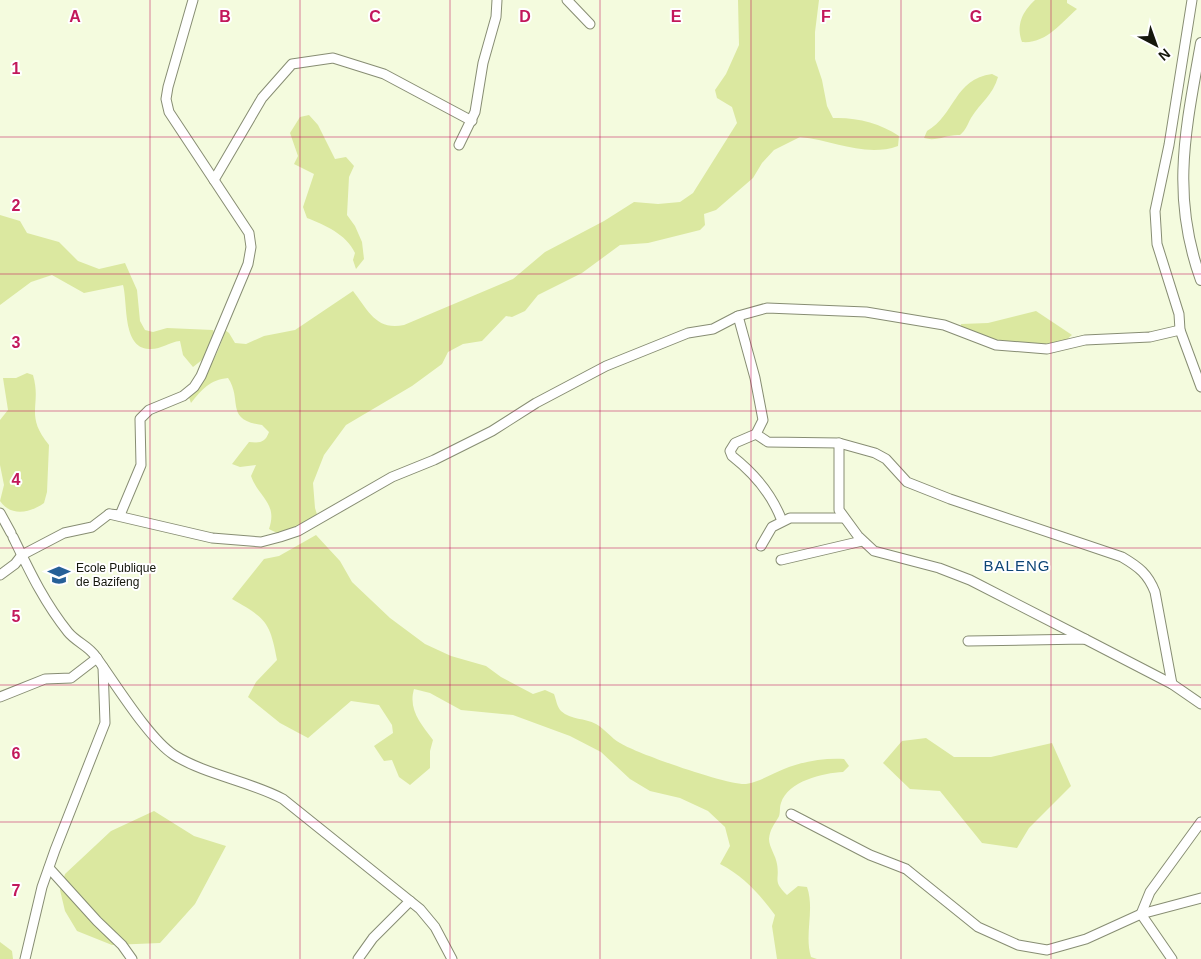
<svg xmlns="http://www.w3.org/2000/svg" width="1201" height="959" font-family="Arial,sans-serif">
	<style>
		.green { fill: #dbe8a0 }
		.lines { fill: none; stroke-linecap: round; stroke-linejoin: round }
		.minor-casing { stroke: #878d73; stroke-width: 11 }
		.major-casing { stroke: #878d73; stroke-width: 12 }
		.minor { stroke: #fff; stroke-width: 9 }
		.major { stroke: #fff; stroke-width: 10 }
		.grid { fill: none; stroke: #c2185b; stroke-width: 1; stroke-opacity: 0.55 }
		.labels { text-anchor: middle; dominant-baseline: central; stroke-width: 4; stroke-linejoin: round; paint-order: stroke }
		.poi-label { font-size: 12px; fill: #15170d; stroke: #fff; text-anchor: start }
		.quarter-label { font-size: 15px; letter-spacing: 1px; fill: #0d4576; stroke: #fff }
		.grid-label { font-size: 16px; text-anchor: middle; font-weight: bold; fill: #c2185b; stroke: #fff; stroke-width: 4; stroke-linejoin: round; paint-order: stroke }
	</style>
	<rect width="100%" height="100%" fill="#f4fbde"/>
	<g class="green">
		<path d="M738,0H819L815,32V59L822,80L827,106L833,118C856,117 880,123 899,136L898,146C865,158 834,140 800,137L774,150L762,163L753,178L716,210L704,214L705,225L700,230L648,243L620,245L582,273L538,295L525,311L512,317L506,316L482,341L463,344L448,352L442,364L412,386L346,425L324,455L313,483L315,508L320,524C295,538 295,542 269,529C278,503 259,498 251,476L256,465L240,467L232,464L249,442C260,443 265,443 269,432L262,425C224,420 243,400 228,378C210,380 202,389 191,403L187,392C207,373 218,357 225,330L229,333L235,343L246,344L264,336L295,330L353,291C368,310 376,331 404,325L513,279L545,252L604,221L634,202L658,204L680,202L693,193L737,123L732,107L717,98L715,90L726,74L739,45Z"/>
		<path d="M1035,0H1067V3L1077,9C1061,23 1046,44 1022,42C1016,25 1022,12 1035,0Z"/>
		<path d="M992,74L998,77C993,95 980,103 971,118C967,125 966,130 960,135C947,134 937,142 924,138L927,131C955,115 954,79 992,74Z"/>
		<path d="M309,115L318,125L335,159L346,157L354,166L349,177L347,215L355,226L362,242L364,259L356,269L353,260L355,253C346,234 325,225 307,218L303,207L314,174L294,164L298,156L290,133L300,117Z"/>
		<path d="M0,215L20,221L27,233L59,242L78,261L99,269L125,263L137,290L140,321L145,330L153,332L167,328L213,330L215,335L207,356L193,367L183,355L180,341C169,342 160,350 149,349C122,348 128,303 123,285L84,293L52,275L31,282L0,305Z"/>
		<path d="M1036,311L1072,335C1069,337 1066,341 1063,342C1042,348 982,339 962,331L961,324L988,323Z"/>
		<path d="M27,373L33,375C42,406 24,414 49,445L47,492L44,503C30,513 11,517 0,501L4,485L0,465V420L8,410L3,378H16Z"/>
		<path d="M316,535L340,561L352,582L390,618L425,644L451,656L486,666L501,677L533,694L545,690L554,694C556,699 557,707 561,711C571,720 585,718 596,724C605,729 611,738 620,743C635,753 730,786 746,784C762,781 771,774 784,769C804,761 824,758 844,759L849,766L843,772C823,773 788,781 781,803C779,808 781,814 778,818C774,825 770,829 769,839C769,847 776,856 777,864C780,881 772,880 787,895L798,886L807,887C815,910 804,934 811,957L817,959H777L772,926L775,915C759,894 745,877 720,864L730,846L725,827L708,811L680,798L650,791L630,779L601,752L570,736L513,715L461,710L430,693L414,689C408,710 421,724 433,740L430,751V768L410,785L399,777L392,760L384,761L374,746L393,733L392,725L379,705L351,701L308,738L280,723L248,697L256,682L277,660C270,621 265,618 232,599L264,559L279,556Z"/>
		<polygon points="926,738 954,757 991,757 1052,743 1071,786 1029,828 1017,848 982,843 940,791 910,789 883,763 902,741"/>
		<polygon points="154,811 194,836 226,846 195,904 160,943 112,945 77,931 65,911 60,890 65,874 111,831"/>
		<polygon points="0,942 12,951 13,959 0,959"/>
	</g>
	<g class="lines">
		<g class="minor-casing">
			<g id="minor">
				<polyline points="567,0 590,24"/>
				<polyline points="1192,0 1169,145 1155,211 1156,227 1157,244 1179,314 1180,330 1201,387"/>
				<polyline points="459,145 475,112 483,63 496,17 497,0"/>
				<polyline points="214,180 262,98 292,64 333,58 384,74 472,121"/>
				<path d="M738,316L755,378L763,420L756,434L735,443L730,451L732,456C755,474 772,494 782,521"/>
				<path d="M756,434L768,442L839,443L875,453L886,459L907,482L950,499L1122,557C1139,567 1148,574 1155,592L1172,684"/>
				<polyline points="839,443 839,510 858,536 874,551 939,568 970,580 1085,639"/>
				<polyline points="0,513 11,533"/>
				<polyline points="109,514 212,538 261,542 280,537 298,531 392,477 434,460 492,431 536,403 606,366 688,333 713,329 738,316 767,308 866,312 944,325 996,345 1047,349 1085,340 1150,337 1180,330"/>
				<path d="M13,537C30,572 44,602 68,632C76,642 89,646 96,657C115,683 149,739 174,755C206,775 249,781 283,799L420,909L435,927L452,959"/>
				<polyline points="761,546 772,527 790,518 844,518"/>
				<polyline points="781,560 862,541"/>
				<polyline points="0,575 15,564 22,555 64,533 92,527 109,514 120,515 141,465 140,419 149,410 183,396 194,387 201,376 248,264 251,247 249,233 169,112 166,99 168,87 193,0"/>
				<polyline points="968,641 1085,639 1172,684 1201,704"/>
				<polyline points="0,697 45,679 71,678 97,658"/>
				<polyline points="791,814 870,855 906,869 978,927 1018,945 1047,950 1086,939 1141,914 1201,898"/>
				<polyline points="49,868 97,921 122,945 132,959"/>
				<polyline points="25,959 42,887 55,850 105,723 103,667"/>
				<polyline points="358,959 373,938 410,901"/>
				<polyline points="1172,959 1141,914 1150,892 1201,822"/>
			</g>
		</g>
		<g class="major-casing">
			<path id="major" d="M1201,43C1186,128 1170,195 1201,280"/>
		</g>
		<use href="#minor" class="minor"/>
		<use href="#major" class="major"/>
	</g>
	<path class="grid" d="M150,0V959M300,0V959M450,0V959M600,0V959M751,0V959M901,0V959M1051,0V959M0,137H1201M0,274H1201M0,411H1201M0,548H1201M0,685H1201M0,822H1201"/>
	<defs>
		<g id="school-bare" transform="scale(1.725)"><path d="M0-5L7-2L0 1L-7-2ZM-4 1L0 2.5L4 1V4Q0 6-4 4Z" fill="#266098" stroke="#fff" stroke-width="2.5" paint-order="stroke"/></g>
	</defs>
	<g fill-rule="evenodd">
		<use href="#school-bare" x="59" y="575"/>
	</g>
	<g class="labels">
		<g class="poi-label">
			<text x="76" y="568">Ecole Publique<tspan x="76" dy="14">de Bazifeng</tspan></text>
		</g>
		<g class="quarter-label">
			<text x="1017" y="565">BALENG</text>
		</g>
	</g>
	<g class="grid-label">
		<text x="75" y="22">A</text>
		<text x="225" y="22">B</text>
		<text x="375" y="22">C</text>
		<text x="525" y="22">D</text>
		<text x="676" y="22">E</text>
		<text x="826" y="22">F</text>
		<text x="976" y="22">G</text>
		<text x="16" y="74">1</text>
		<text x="16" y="211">2</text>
		<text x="16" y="348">3</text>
		<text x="16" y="485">4</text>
		<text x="16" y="622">5</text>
		<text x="16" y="759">6</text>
		<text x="16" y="896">7</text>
	</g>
	<g transform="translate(1156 45) rotate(139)" stroke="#ffffff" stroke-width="4" paint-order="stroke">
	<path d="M0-4L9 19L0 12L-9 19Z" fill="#15170d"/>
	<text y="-8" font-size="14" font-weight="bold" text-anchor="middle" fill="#15170d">N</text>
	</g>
</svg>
